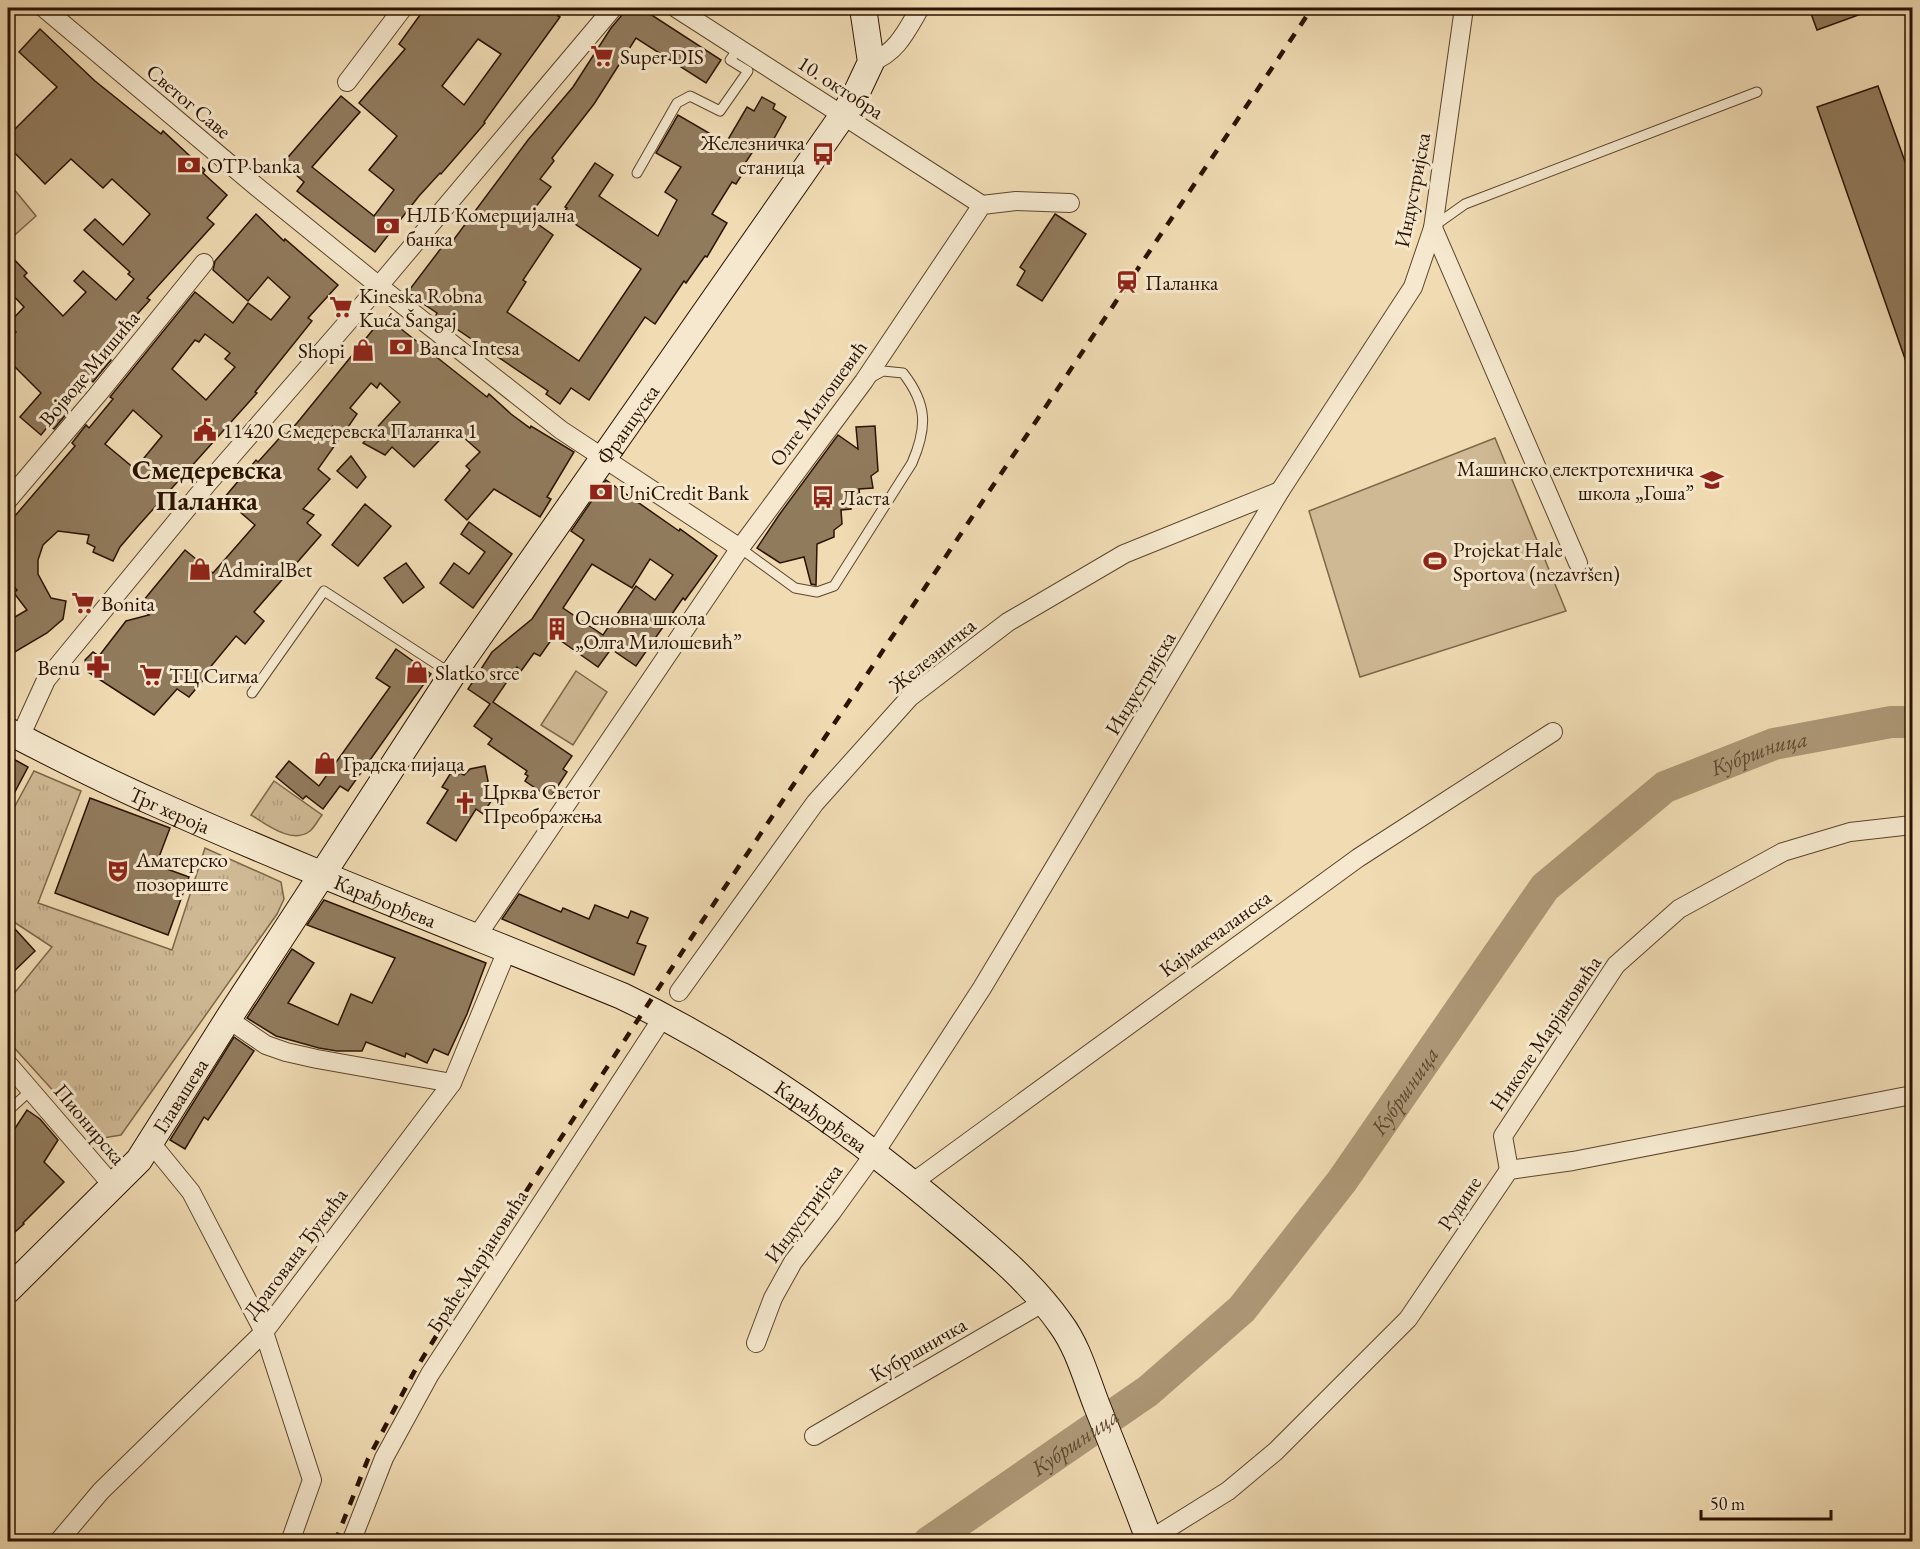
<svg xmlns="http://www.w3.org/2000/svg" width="1920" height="1549" font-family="'EB Garamond',serif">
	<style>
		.park { fill: url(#park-tufts); stroke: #7d664a; stroke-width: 1.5 }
		.pitch { fill: #cfb995; stroke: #7d664a; stroke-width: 1.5 }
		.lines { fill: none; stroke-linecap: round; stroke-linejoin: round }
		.river { stroke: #ad9776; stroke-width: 32 }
		.building { fill: #917b5d; stroke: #2b1300; stroke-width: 1.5; fill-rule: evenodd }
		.lane-casing { stroke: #5c452d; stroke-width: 11 }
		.street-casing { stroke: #5c452d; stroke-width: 20 }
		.secondary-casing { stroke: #2b1300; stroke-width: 28 }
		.lane { stroke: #f5e8ce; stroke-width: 9 }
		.street { stroke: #f5e8ce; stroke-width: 18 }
		.secondary { stroke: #f5e8ce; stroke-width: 26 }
		.rail { stroke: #2b1300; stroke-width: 4.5; stroke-dasharray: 10 10; stroke-linecap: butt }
		.labels { text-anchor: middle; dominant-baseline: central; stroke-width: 6; stroke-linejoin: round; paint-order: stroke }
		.poi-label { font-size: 21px; fill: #2b1300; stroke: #f5e8ce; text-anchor: start }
		.street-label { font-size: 21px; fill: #2b1300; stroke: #f5e8ce }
		.water-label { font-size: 22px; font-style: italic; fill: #5f482f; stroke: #f5e8ce }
		.district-label { font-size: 27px; font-weight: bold; fill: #2b1300; stroke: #f5e8ce }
	</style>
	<defs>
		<pattern id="park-tufts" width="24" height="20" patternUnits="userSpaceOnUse" patternTransform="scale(1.5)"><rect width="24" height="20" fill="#cfb995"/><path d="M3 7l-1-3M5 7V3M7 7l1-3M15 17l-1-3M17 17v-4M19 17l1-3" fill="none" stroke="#b29e7f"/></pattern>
	</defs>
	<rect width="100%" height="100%" fill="#f0dbb3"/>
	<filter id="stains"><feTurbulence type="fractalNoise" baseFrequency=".00333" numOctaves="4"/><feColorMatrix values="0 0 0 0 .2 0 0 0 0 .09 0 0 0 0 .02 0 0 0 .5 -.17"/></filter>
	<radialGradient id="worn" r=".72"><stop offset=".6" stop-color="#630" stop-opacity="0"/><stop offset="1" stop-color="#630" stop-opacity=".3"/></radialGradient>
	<g class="park">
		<polygon points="34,771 81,791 38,903 172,950 205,848 281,882 284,899 277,914 121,1135 97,1139 8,1041 8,1001 52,947 8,918 8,819"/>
		<path d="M274,781L322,815C318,820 314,828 310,831C292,845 266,824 251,815Z"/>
	</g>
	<g class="pitch">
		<polygon points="8,182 36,216 8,241"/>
		<polygon points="1495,438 1566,611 1360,677 1309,511"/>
		<polygon points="576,671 607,692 573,745 541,725"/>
	</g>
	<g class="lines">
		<path class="river" id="s1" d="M929,1542L1148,1391L1242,1309L1342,1181L1545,887L1665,787L1774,744L1891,722H1912"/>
	</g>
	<g class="building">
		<path d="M425,8H564L558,16L560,17L484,122L485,123L441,174L440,173L419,196L375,252L297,191L304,182L283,163L341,96L360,112L312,167L374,216L394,190L369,170L397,136L359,103L405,49L399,44ZM478,39L501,54L464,105L442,86Z"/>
		<polygon points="624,8 641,8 721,60 706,83 636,38 594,104 552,158 554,161 540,179 551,187 528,217 553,235 523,280 526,282 507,312 579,361 641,269 562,215 567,208 565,207 595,163 613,175 599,196 658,236 677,200 665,192 681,167 656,153 678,115 726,143 747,107 754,111 762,97 775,104 773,109 786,117 767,151 757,145 740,171 743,173 736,184 732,182 712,214 727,223 707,257 705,256 686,283 684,281 655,324 645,317 589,400 571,388 560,404 546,394 548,391 436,315 437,313 407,293 445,243 449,246 528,140 573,87 611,28 622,15"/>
		<polygon points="1809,8 1875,8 1875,9 1817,30"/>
		<polygon points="40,29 95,81 161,134 163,131 205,170 203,173 227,195 207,218 214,224 147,298 150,300 102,353 111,360 93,382 90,379 64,408 68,412 54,429 49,425 41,435 20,417 41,393 8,360 8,340 16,332 8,324 24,307 8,290 8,253 27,273 24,276 63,316 86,292 74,281 83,271 116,300 134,279 128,274 130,272 84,230 95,219 123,245 150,214 112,179 103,188 71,159 45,184 8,146 8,136 57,87 19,52"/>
		<polygon points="1878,86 1908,170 1912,168 1912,373 1910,373 1817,107"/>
		<path d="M256,214L284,241L285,239L338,285L308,318L312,321L255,392L257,393L138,526L120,547L113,561L93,552L95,547L87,543L89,535L58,531L43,545L38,560V574L51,598L66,601L63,619L47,633L8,656V621L27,610L14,593L17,590L8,581V524L75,446L72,443L86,425L89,428L113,399L110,397L195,292L233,323L248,303L271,320L290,297L268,277L248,301L213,270L215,261ZM205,334L230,353L225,359L235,367L206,400L172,369L195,340L199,342ZM133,410L162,436L135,469L105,444Z"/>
		<polygon points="1055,214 1086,234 1042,301 1017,285 1025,271 1020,267"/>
		<polygon points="391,321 487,397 489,394 511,414 530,428 531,426 574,452 547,497 551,499 540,517 494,489 467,520 445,500 470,470 466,466 480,452 452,427 414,467 392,447 385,455 363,443 400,402 380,383 377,388 371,383 350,408 357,414 344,433 332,426 340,438 318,469 330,479 303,509 314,515 307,523 321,535 254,612 264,621 245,644 236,636 203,676 205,678 189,697 177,689 154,715 88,672 85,660 93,652 99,656 126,621 149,615 139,606 185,550 213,573 255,525 224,498 256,460 258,462 284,433 286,435 297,423 376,326"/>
		<polygon points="875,426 878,471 871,476 873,488 859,489 860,497 850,497 851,509 841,510 842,524 834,530 834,537 817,544 816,585 811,584 804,557 780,563 757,548 779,515 838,435 858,449 856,427"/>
		<polygon points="351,456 366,477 357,488 337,471"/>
		<path d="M606,480L679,531L680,529L717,556L685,600L683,598L636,666L611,649L598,667L554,636L540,656L534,653L521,671L517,667L493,702L572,756L563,769L567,772L550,798L525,781L528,776L525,774L527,771L488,744L492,739L474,726L490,704L468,689L492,652L532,619L584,540L571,531ZM650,559L673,575L655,600L636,586L603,635L563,608L592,564L632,588Z"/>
		<polygon points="365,504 391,526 358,566 332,545"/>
		<polygon points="469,522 512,554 473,608 440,583 454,563 469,574 485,552 461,534"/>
		<polygon points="406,563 424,587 403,603 384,578"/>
		<polygon points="396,649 431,674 348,791 340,786 323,809 306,796 303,799 276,777 289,761 319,786 390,687 376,678"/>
		<polygon points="8,756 28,767 8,805"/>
		<polygon points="485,766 488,781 485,788 488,790 486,794 493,798 483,814 476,809 456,841 427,823 448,790 442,787 452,771 458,775 460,773 464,775 470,769"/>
		<polygon points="90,798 170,828 156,865 189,877 168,935 55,893"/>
		<polygon points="519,894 561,912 563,908 589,919 595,905 628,918 631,911 648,918 637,943 646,946 634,975 502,919"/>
		<polygon points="324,900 486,963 467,1014 448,1055 434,1049 427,1063 406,1053 405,1057 366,1042 362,1051 337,1051 319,1048 276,1036 247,1018 292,949 314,963 288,1003 338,1025 351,994 372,1003 395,958 307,925"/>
		<polygon points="15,929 35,951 8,977 8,936"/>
		<polygon points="234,1037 254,1051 208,1120 204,1117 185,1149 170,1140"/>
		<polygon points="27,1110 40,1119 58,1140 44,1162 64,1182 23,1223 24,1224 8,1238 8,1139"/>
	</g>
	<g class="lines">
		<g class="lane-casing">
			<g id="lane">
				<polyline points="637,173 677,103 690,96 720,111 748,71 730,60 739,48"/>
				<polyline points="1434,226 1465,204 1757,92"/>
				<path d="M740,548L795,588L817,592L834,586L912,463C927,428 928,405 903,373L883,371L872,377"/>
				<polyline points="252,693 324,591 450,673"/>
				<polyline points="8,1111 31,1090"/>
			</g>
		</g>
		<g class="street-casing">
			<g id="street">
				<polyline points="44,8 257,187 379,286 561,430 740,548"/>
				<polyline points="676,8 982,205"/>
				<path d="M871,62C897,53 907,30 920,8"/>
				<polyline points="347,82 403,8"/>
				<polyline points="1433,228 1578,563"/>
				<polyline points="8,500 98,394 204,263"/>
				<polyline points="20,737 46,680 208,483 372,294 613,8"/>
				<polyline points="477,936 740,548 864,381 982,205 1016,201 1070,203"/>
				<polyline points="679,992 815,803 910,697 1008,622 1124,554 1280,491"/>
				<polyline points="228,1019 266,1045 286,1052 317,1059 452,1083"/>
				<polyline points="8,1064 114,1187"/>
				<polyline points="151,1143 191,1192 264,1332 312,1480 290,1542"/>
				<polyline points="1509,1170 1503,1136 1616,965 1679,909 1783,852 1850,832 1912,825"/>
				<polyline points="912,1183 1358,858 1553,732"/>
				<polyline points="756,1343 773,1298 793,1262 832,1212 874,1154 982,988 1280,491 1413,287 1433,228 1464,8"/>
				<polyline points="814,1436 1044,1302"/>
				<polyline points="58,1542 101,1491 264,1332 452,1083 508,948"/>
				<polyline points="351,1542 384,1458 430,1374 663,1017"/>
				<polyline points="1146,1542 1228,1491 1276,1451 1408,1319 1509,1170 1573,1161 1912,1095"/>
			</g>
		</g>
		<g class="secondary-casing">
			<g id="secondary">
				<path id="s2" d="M8,731C56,756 105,781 155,803C309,872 466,932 622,996C739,1052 855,1134 954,1218C991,1249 1032,1283 1060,1323C1078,1347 1086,1378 1097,1406C1115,1451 1133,1496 1150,1542"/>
				<path id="s3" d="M8,1290L139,1160L228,1019L452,675L843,115L855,96L871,62L863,8"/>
			</g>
		</g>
		<use href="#lane" class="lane"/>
		<use href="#street" class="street"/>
		<use href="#secondary" class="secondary"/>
		<polyline class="rail" points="335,1542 368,1459 414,1372 512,1213 703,920 1312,8"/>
	</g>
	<defs>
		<g id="supermarket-bare" transform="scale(1.8)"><path d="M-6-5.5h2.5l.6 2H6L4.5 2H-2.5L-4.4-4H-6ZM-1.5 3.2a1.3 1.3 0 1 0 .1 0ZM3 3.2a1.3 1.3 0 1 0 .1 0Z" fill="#8f2418" stroke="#f5e8ce" stroke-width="2.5" paint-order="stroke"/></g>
		<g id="bus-bare" transform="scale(1.8)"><path d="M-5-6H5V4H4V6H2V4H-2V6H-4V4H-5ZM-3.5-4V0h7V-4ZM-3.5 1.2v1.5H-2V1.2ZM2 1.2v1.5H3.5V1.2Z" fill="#8f2418" stroke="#f5e8ce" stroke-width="2.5" paint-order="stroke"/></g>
		<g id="bank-bare" transform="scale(1.8)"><path d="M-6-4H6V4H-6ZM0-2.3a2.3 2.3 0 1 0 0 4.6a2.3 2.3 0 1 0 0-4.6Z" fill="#8f2418" stroke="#f5e8ce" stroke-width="2.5" paint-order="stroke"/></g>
		<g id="station-bare" transform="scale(1.8)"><path d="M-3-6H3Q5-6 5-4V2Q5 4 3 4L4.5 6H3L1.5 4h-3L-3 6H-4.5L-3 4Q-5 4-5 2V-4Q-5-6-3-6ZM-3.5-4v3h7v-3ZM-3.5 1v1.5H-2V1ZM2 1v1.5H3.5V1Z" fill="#8f2418" stroke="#f5e8ce" stroke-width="2.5" paint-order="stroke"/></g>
		<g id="shop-bare" transform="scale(1.8)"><path d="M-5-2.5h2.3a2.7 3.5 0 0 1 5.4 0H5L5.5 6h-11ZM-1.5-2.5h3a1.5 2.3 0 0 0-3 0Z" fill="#8f2418" stroke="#f5e8ce" stroke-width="2.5" paint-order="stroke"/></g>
		<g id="civic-bare" transform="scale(1.8)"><path d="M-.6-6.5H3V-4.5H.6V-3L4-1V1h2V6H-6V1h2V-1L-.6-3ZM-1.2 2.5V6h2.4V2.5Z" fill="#8f2418" stroke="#f5e8ce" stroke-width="2.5" paint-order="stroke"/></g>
		<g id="school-bare" transform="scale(1.8)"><path d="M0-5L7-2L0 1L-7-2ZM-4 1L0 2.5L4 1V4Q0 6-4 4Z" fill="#8f2418" stroke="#f5e8ce" stroke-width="2.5" paint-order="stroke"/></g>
		<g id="stadium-bare" transform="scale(1.8)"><path d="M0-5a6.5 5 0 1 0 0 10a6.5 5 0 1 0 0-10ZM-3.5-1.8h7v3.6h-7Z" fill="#8f2418" stroke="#f5e8ce" stroke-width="2.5" paint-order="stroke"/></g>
		<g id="building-bare" transform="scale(1.8)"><path d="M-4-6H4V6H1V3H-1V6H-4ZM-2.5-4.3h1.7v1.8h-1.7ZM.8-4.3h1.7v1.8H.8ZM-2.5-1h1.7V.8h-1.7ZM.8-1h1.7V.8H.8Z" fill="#8f2418" stroke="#f5e8ce" stroke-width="2.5" paint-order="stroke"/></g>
		<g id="pharmacy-bare" transform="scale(1.8)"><path d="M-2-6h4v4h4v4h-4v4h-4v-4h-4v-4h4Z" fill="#8f2418" stroke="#f5e8ce" stroke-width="2.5" paint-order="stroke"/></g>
		<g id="church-bare" transform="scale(1.8)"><path d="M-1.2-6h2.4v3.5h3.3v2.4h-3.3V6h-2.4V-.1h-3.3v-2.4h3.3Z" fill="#8f2418" stroke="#f5e8ce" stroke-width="2.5" paint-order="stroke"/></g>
		<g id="theatre-bare" transform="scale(1.8)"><path d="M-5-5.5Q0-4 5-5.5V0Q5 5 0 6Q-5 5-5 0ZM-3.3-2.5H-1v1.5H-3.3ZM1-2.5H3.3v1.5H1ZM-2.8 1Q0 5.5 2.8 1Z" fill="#8f2418" stroke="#f5e8ce" stroke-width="2.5" paint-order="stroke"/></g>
	</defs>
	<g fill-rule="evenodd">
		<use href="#supermarket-bare" x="602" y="56"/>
		<use href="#bus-bare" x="823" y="154"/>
		<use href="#bank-bare" x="189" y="165"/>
		<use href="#bank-bare" x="388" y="226"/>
		<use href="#station-bare" x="1127" y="282"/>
		<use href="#supermarket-bare" x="341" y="307"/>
		<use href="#bank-bare" x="401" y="347"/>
		<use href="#shop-bare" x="363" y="350"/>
		<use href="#civic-bare" x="205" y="430"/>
		<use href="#school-bare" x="1712" y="480"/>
		<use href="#bank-bare" x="601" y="492"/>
		<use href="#bus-bare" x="823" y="497"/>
		<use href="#stadium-bare" x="1435" y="561"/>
		<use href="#shop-bare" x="200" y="569"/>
		<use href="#supermarket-bare" x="83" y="603"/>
		<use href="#building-bare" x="557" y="629"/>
		<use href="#pharmacy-bare" x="98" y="667"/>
		<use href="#shop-bare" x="417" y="672"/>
		<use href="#supermarket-bare" x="151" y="675"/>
		<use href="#shop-bare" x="325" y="763"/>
		<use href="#church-bare" x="465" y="803"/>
		<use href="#theatre-bare" x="118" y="871"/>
	</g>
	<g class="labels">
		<g class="poi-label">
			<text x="620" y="56">Super DIS</text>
			<text x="805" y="142" text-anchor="end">Железничка<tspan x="805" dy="24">станица</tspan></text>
			<text x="207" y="165">OTP banka</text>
			<text x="406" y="214">НЛБ Комерцијална<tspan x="406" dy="24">банка</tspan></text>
			<text x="1145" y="282">Паланка</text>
			<text x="359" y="295">Kineska Robna<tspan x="359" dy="24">Kuća Šangaj</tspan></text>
			<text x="419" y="347">Banca Intesa</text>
			<text x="345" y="350" text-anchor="end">Shopi</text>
			<text x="223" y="430">11420 Смедеревска Паланка 1</text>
			<text x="1694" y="468" text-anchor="end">Машинско електротехничка<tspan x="1694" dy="24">школа „Гоша”</tspan></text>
			<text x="619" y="492">UniCredit Bank</text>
			<text x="841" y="497">Ласта</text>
			<text x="1453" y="549">Projekat Hale<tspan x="1453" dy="24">Sportova (nezavršen)</tspan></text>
			<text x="218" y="569">AdmiralBet</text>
			<text x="101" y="603">Bonita</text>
			<text x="575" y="617">Основна школа<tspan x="575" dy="24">„Олга Милошевић”</tspan></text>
			<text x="80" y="667" text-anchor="end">Benu</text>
			<text x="435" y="672">Slatko srce</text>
			<text x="169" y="675">ТЦ Сигма</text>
			<text x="343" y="763">Градска пијаца</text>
			<text x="483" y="791">Црква Светог<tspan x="483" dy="24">Преображења</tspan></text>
			<text x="136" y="859">Аматерско<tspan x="136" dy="24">позориште</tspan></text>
		</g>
		<g class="street-label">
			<text transform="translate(841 87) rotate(33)">10. октобра</text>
			<text transform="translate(189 101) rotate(40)">Светог Саве</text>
			<text transform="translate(1412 190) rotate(-79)">Индустријска</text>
			<text transform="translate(89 368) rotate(-50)">Војводе Мишића</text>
			<text transform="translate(818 403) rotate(-54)">Олге Милошевић</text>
			<text stroke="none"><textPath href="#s3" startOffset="1068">Француска</textPath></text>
			<text transform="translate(932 655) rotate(-39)">Железничка</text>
			<text transform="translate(1140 683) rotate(-59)">Индустријска</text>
			<text stroke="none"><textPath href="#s2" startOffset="180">Трг хероја</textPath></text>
			<text stroke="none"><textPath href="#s2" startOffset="414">Карађорђева</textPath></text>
			<text transform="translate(1215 933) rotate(-36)">Кајмакчаланска</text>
			<text transform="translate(1545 1033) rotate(-56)">Николе Марјановића</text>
			<text stroke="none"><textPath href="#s3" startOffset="261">Главашева</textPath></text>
			<text stroke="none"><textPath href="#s2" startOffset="902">Карађорђева</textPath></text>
			<text transform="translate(90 1124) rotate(50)">Пионирска</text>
			<text transform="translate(1459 1203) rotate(-56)">Рудине</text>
			<text transform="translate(803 1213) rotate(-54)">Индустријска</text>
			<text transform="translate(295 1253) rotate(-53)">Драгована Ђукића</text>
			<text transform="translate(477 1261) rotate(-57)">Браће Марјановића</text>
			<text transform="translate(918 1349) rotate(-30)">Кубршничка</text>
		</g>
		<g class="water-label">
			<text stroke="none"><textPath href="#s1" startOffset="1167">Кубршница</textPath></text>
			<text stroke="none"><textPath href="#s1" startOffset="663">Кубршница</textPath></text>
			<text stroke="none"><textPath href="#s1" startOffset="177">Кубршница</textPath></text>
		</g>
		<g class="district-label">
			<text x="207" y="469">Смедеревска<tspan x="207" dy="31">Паланка</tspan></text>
		</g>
	</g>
	<rect width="1920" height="1549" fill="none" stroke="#f0dbb3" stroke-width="30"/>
	<rect x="9" y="9" width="1902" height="1531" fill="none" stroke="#2b1300" stroke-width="3"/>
	<rect x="15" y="15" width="1890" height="1519" fill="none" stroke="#2b1300" stroke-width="1.5"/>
	<path d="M1701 1510v9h130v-9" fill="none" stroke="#2b1300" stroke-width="3"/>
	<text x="1710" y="1510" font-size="18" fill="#2b1300" stroke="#f5e8ce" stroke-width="4.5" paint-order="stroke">50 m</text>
	<rect width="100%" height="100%" filter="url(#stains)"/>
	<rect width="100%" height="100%" fill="url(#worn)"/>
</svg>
